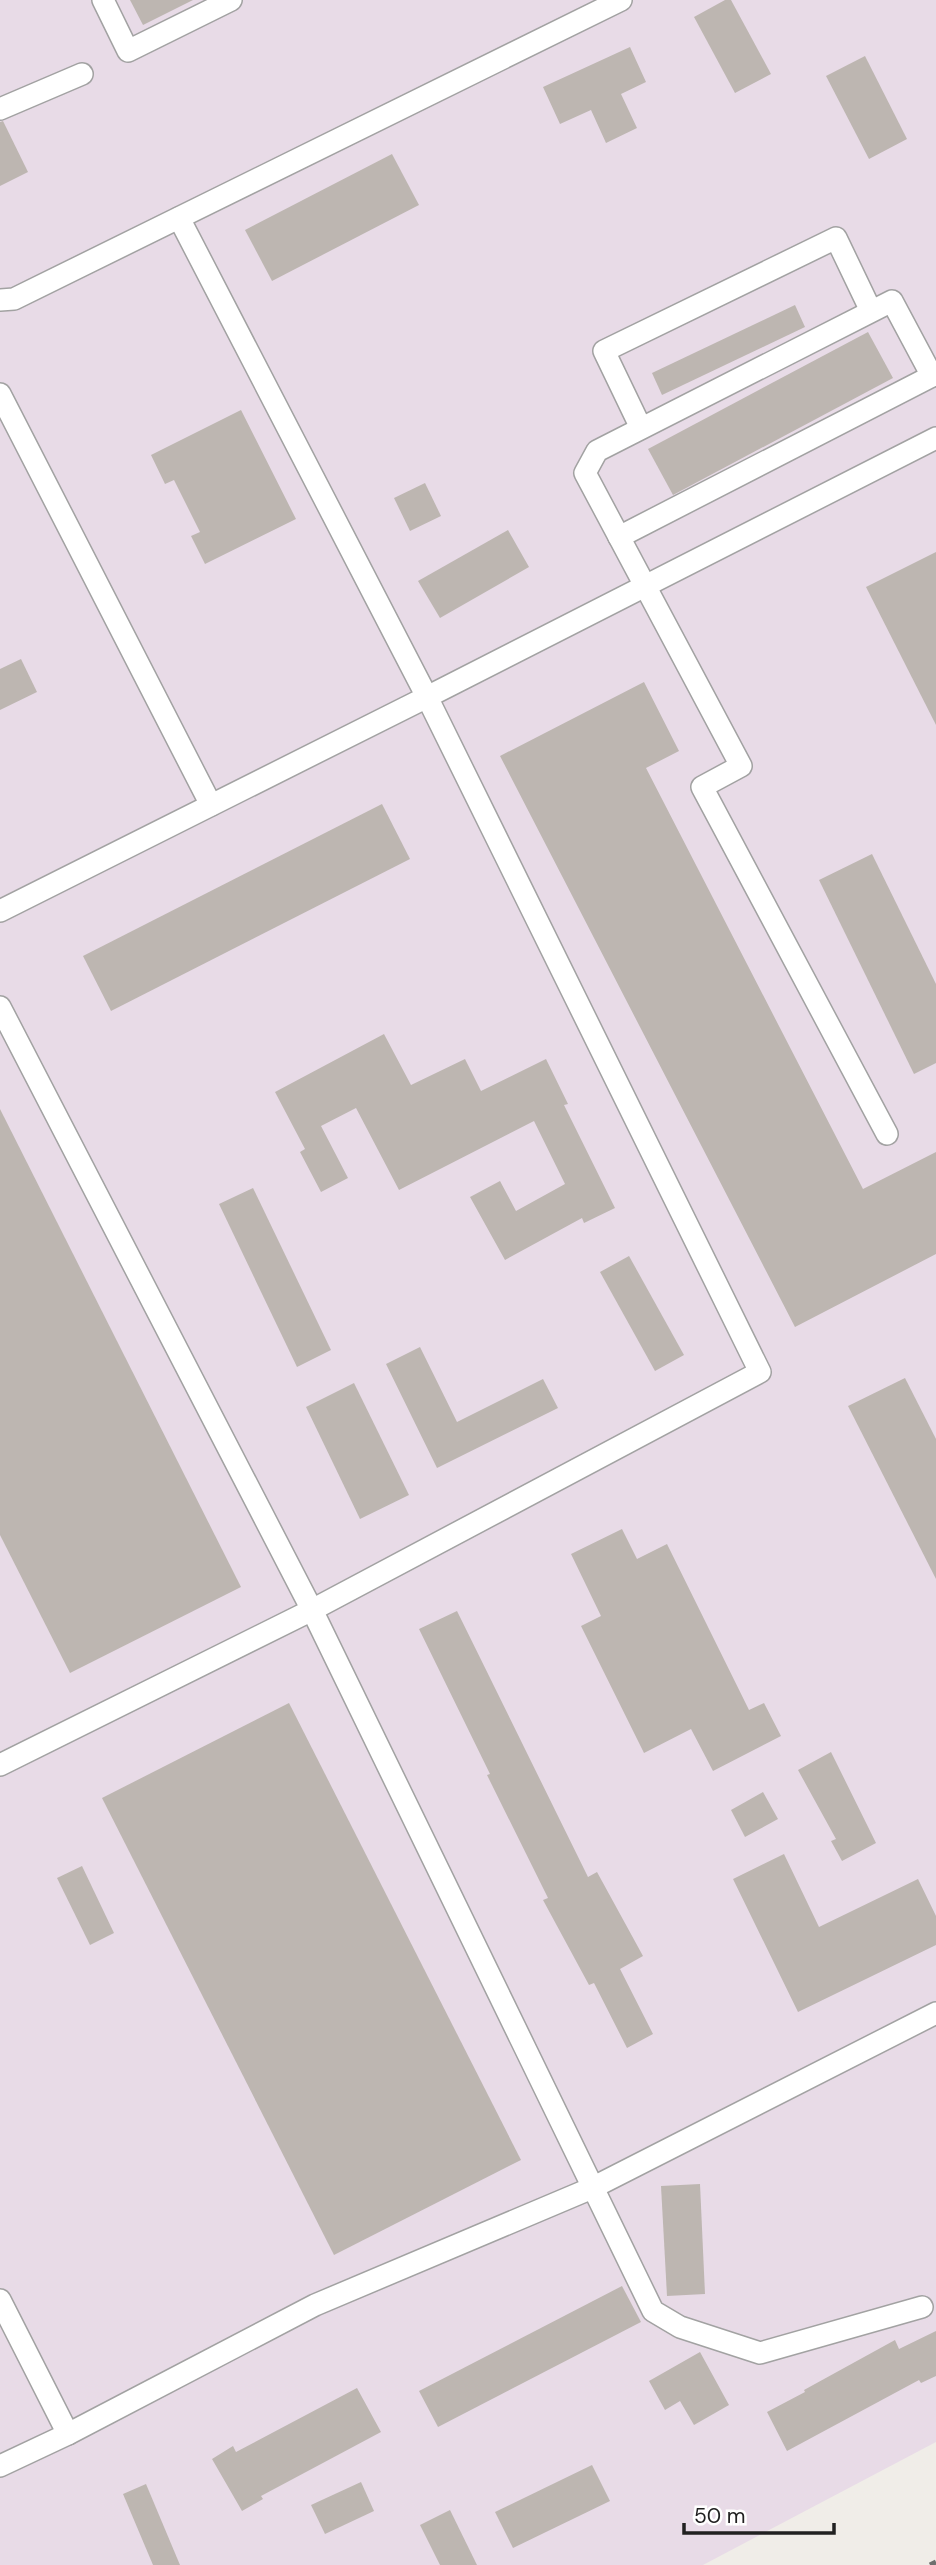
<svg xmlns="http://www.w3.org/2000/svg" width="936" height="2565" font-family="'DM Sans',sans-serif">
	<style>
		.industrial { fill: #e8dbe7 }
		.building { fill: #bdb6b1 }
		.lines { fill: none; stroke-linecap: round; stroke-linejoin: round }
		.minor-casing { stroke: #a2a2a2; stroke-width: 24 }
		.minor { stroke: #fff; stroke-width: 21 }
		.rail { stroke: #6f6f6f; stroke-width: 5; stroke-dasharray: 14 14; stroke-linecap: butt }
	</style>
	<rect width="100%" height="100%" fill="#f0ede8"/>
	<polygon class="industrial" points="0,0 936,0 936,2442 703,2565 0,2565"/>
	<g class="building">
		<polygon points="130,0 193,0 143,25"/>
		<polygon points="725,0 731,0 771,74 735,93 694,17"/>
		<polygon points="630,47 646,82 621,94 637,128 606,143 591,110 560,124 543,87"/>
		<polygon points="865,56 907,139 869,159 826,76"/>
		<polygon points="3,121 28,172 0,186 0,122"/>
		<polygon points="392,154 419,205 272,281 245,230"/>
		<polygon points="795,305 805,327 662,395 652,373"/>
		<polygon points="868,332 893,378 673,495 648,449"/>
		<polygon points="241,410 296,519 205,564 191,536 200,532 174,480 165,484 151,455"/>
		<polygon points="425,483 441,516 410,531 394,498"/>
		<polygon points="508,530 529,567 440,618 418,581"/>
		<polygon points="936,552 936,725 866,587"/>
		<polygon points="21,659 37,692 0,710 0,669"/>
		<polygon points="644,682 679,751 646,768 863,1189 936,1152 936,1254 795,1327 500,756"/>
		<polygon points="382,804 410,859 111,1011 83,956"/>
		<polygon points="872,854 936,984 936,1063 914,1074 819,880"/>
		<polygon points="384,1034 411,1085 465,1059 481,1091 546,1059 568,1104 564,1105 615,1208 584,1223 582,1218 505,1260 470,1197 500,1181 516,1211 565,1184 534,1121 399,1190 356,1108 321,1126 348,1178 321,1192 300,1152 305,1149 275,1092"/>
		<polygon points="0,1109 241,1587 70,1673 0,1535"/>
		<polygon points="253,1188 331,1350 297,1367 219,1204"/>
		<polygon points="629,1256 684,1355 655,1371 600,1272"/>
		<polygon points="420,1347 457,1422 543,1379 558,1408 437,1468 386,1364"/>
		<polygon points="905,1378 936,1439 936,1579 848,1406"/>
		<polygon points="354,1383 409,1495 360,1519 306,1407"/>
		<polygon points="622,1529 637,1559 667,1544 749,1710 764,1703 781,1736 713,1771 691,1729 644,1753 581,1626 601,1616 571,1554"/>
		<polygon points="457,1611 588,1877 597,1872 643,1956 620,1969 653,2034 627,2048 594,1983 589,1985 543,1900 548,1898 487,1775 490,1774 419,1629"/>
		<polygon points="289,1703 521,2160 334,2255 102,1798"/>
		<polygon points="831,1752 876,1843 842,1861 831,1841 836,1839 798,1770"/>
		<polygon points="763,1792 778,1819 745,1837 731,1810"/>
		<polygon points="784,1854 819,1927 918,1879 936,1916 936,1945 798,2012 733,1879"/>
		<polygon points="82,1866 114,1933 90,1945 57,1878"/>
		<polygon points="700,2184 705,2294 667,2296 661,2186"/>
		<polygon points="622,2286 641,2322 438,2427 419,2391"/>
		<polygon points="936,2331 936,2376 921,2383 919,2380 787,2451 767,2412 805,2392 804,2390 895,2340 899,2349"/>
		<polygon points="700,2352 729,2405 694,2425 680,2401 665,2410 649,2381"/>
		<polygon points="357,2388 381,2432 261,2496 263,2499 242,2511 212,2459 233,2446 236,2452"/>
		<polygon points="592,2465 610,2501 513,2548 495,2512"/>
		<polygon points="361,2482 374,2511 325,2534 311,2505"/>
		<polygon points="146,2484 180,2565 153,2565 123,2494"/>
		<polygon points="450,2510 477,2565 440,2565 420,2525"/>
	</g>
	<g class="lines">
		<g class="minor-casing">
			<g id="minor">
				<polyline points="103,0 128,51 231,0"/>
				<polyline points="0,109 82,74"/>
				<polyline points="0,300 14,299 621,0"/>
				<polyline points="0,394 211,805"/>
				<polyline points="641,428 604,351 836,238 871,311"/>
				<polyline points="619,537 932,376"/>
				<polyline points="0,911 427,697 179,218"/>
				<polyline points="0,1007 312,1610 653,2311 680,2327 760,2353 922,2307"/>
				<polyline points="887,1134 702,787 741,766 585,473 597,451 892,301 932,376 936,374"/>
				<polyline points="0,1765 312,1610 760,1372 427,697 936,438"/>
				<polyline points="0,2300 68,2434"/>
				<polyline points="0,2466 68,2434 315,2305 592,2188 936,2013"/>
			</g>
		</g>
		<use href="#minor" class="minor"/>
		<polyline class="rail" points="930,2565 936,2562"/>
	</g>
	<path d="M684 2523v10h150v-10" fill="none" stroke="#212121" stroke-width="3.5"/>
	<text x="694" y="2523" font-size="21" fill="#212121" stroke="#ffffff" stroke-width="5" paint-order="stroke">50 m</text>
</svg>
